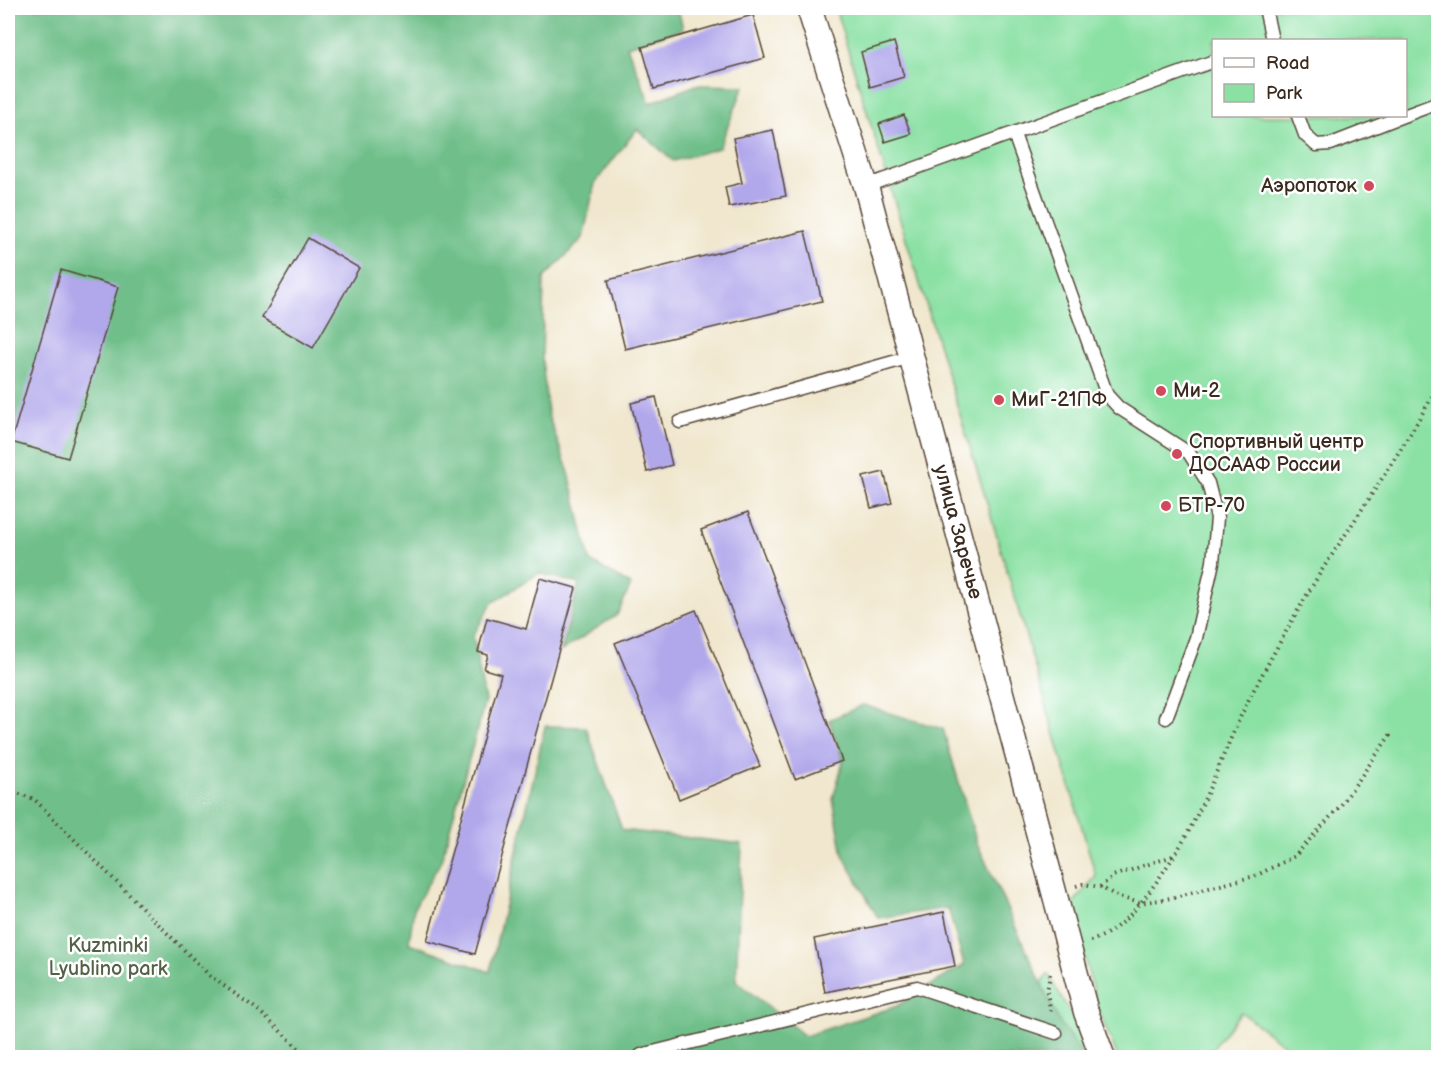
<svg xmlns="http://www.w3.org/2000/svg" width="1446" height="1065" font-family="'Balsamiq Sans',sans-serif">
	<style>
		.green { fill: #8be1a4; stroke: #638661; stroke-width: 1.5; fill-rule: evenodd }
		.forest { fill: #70bf8a; stroke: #567454; stroke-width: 1.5 }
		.building { fill: #b1a7eb }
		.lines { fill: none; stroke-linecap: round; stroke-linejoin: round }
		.lane-casing { stroke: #564638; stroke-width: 15 }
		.street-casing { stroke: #564638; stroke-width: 27 }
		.path { stroke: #564638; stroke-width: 4; stroke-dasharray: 1.5 4.5; stroke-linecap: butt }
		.lane { stroke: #fff; stroke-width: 12 }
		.street { stroke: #fff; stroke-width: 24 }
		.poi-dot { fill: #d1495b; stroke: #fff; stroke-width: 2 }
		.labels { text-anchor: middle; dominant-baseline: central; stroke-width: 5; stroke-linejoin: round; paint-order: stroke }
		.poi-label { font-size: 20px; fill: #3b2a1e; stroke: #fff; text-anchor: start }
		.street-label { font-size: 20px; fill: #3b2a1e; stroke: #fff }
		.park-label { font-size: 20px; fill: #536146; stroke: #fff }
	</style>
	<rect width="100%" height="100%" fill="#fff"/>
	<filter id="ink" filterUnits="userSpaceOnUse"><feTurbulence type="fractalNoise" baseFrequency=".0167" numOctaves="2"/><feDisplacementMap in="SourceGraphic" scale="12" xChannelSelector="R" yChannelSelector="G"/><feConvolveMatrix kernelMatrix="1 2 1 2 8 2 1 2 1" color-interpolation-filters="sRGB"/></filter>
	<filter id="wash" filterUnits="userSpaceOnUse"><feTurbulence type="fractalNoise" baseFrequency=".008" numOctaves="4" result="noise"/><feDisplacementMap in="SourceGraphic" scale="24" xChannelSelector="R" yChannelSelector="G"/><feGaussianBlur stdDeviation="1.35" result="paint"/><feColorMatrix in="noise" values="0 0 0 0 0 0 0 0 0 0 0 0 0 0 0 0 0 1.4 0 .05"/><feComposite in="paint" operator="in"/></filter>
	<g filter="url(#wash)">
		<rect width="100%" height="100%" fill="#f0e7ce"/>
		<g class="green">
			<path d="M835,8H1438V1057H1300L1241,1012L1206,1057H1118L1098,1009L1071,906L1096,876L985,496ZM1214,40H1406V116H1214Z"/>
			<polygon points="1048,974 1072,1016 1087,1057 935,1058 997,1049"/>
		</g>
		<polygon class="forest" points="8,8 678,8 683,29 627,46 650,103 696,85 744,86 719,148 673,161 637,129 595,183 583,238 544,278 542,359 548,415 569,473 590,561 631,585 617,615 561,651 579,584 539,573 492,603 473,636 485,701 441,861 414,908 409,943 490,972 545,726 586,727 622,830 742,844 736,981 805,1036 897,1006 964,965 948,908 878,918 843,855 833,799 843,761 829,720 863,705 943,729 977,843 1058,1020 1084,1057 8,1057"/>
		<g id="blocks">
			<g class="building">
				<polygon points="753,15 765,58 654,89 642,47"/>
				<polygon points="894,42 904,77 870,87 861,52"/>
				<polygon points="904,115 911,134 885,142 879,124"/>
				<polygon points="773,130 786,196 729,207 725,187 742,183 733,138"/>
				<polygon points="805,231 822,301 625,349 608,280"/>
				<polygon points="308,238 359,268 313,348 262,318"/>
				<polygon points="61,270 118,287 68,458 11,442"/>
				<polygon points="656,397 672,465 647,472 631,403"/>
				<polygon points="884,472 892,503 871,508 863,477"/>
				<polygon points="748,512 842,761 795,779 701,530"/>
				<polygon points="540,578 576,588 475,954 427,941 501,674 484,669 488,655 478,652 487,618 526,629"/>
				<polygon points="696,610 760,766 679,799 615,643"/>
				<polygon points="944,912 955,966 825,992 814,939"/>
			</g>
		</g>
	</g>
	<g filter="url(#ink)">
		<use href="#blocks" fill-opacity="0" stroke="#564638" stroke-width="1.5"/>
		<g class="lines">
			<g class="lane-casing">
				<g id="lane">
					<polyline points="1265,8 1272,40"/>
					<polyline points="1406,115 1438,103"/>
					<polyline points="1298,116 1305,135 1316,145 1331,144 1403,116"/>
					<polyline points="1014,134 1107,395 1119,408 1189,453 1208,483 1217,518 1213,562 1196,638 1166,718"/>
					<polyline points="866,186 1214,61"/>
					<polyline points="680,422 911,357"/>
					<polyline points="641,1055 917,987 1056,1033"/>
				</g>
			</g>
			<g class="street-casing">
				<polyline id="street" points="809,8 866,186 1086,1012 1103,1058"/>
			</g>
			<g class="path">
				<polyline points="8,790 34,799 210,976 258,1010 309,1058"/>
				<polyline points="1076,886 1083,884 1100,887 1119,897 1140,903 1171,898 1255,876 1295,856 1341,805 1393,731"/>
				<polyline points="1100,887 1113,876 1173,856"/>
				<path d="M1090,941C1127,930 1153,887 1174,856C1209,802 1226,740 1257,684C1278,646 1299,607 1322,570C1362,509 1403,449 1438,386"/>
				<polyline points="1050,974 1047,992 1051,1013"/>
			</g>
			<use href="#lane" class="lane"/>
			<use href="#street" class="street"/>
		</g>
	</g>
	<g class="poi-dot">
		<circle cx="1369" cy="186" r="6"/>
		<circle cx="1161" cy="391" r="6"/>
		<circle cx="999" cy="400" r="6"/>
		<circle cx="1177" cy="454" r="6"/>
		<circle cx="1166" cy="506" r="6"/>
	</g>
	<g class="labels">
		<g class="poi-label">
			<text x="1357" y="186" text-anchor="end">Аэропоток</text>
			<text x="1173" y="391">Ми-2</text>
			<text x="1011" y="400">МиГ-21ПФ</text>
			<text x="1189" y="442">Спортивный центр<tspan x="1189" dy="23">ДОСААФ России</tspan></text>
			<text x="1178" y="506">БТР-70</text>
		</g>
		<g class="street-label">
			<text transform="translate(958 532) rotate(75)">улица Заречье</text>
		</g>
		<g class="park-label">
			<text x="108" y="946">Kuzminki<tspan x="108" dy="23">Lyublino park</tspan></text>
		</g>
	</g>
	<rect width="1446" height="1065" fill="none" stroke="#fff" stroke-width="30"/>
	<rect x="1212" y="39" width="195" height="78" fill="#ffffff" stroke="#b1aaa5" stroke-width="1.5"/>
	<rect x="1224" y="58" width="30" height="9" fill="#ffffff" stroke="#b1aaa5" stroke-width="1.5"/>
	<text x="1266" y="69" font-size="18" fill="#3b2a1e">Road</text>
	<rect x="1224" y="84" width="30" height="18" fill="#8be1a4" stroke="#b1aaa5" stroke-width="1.5"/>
	<text x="1266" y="99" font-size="18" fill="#3b2a1e">Park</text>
</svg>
